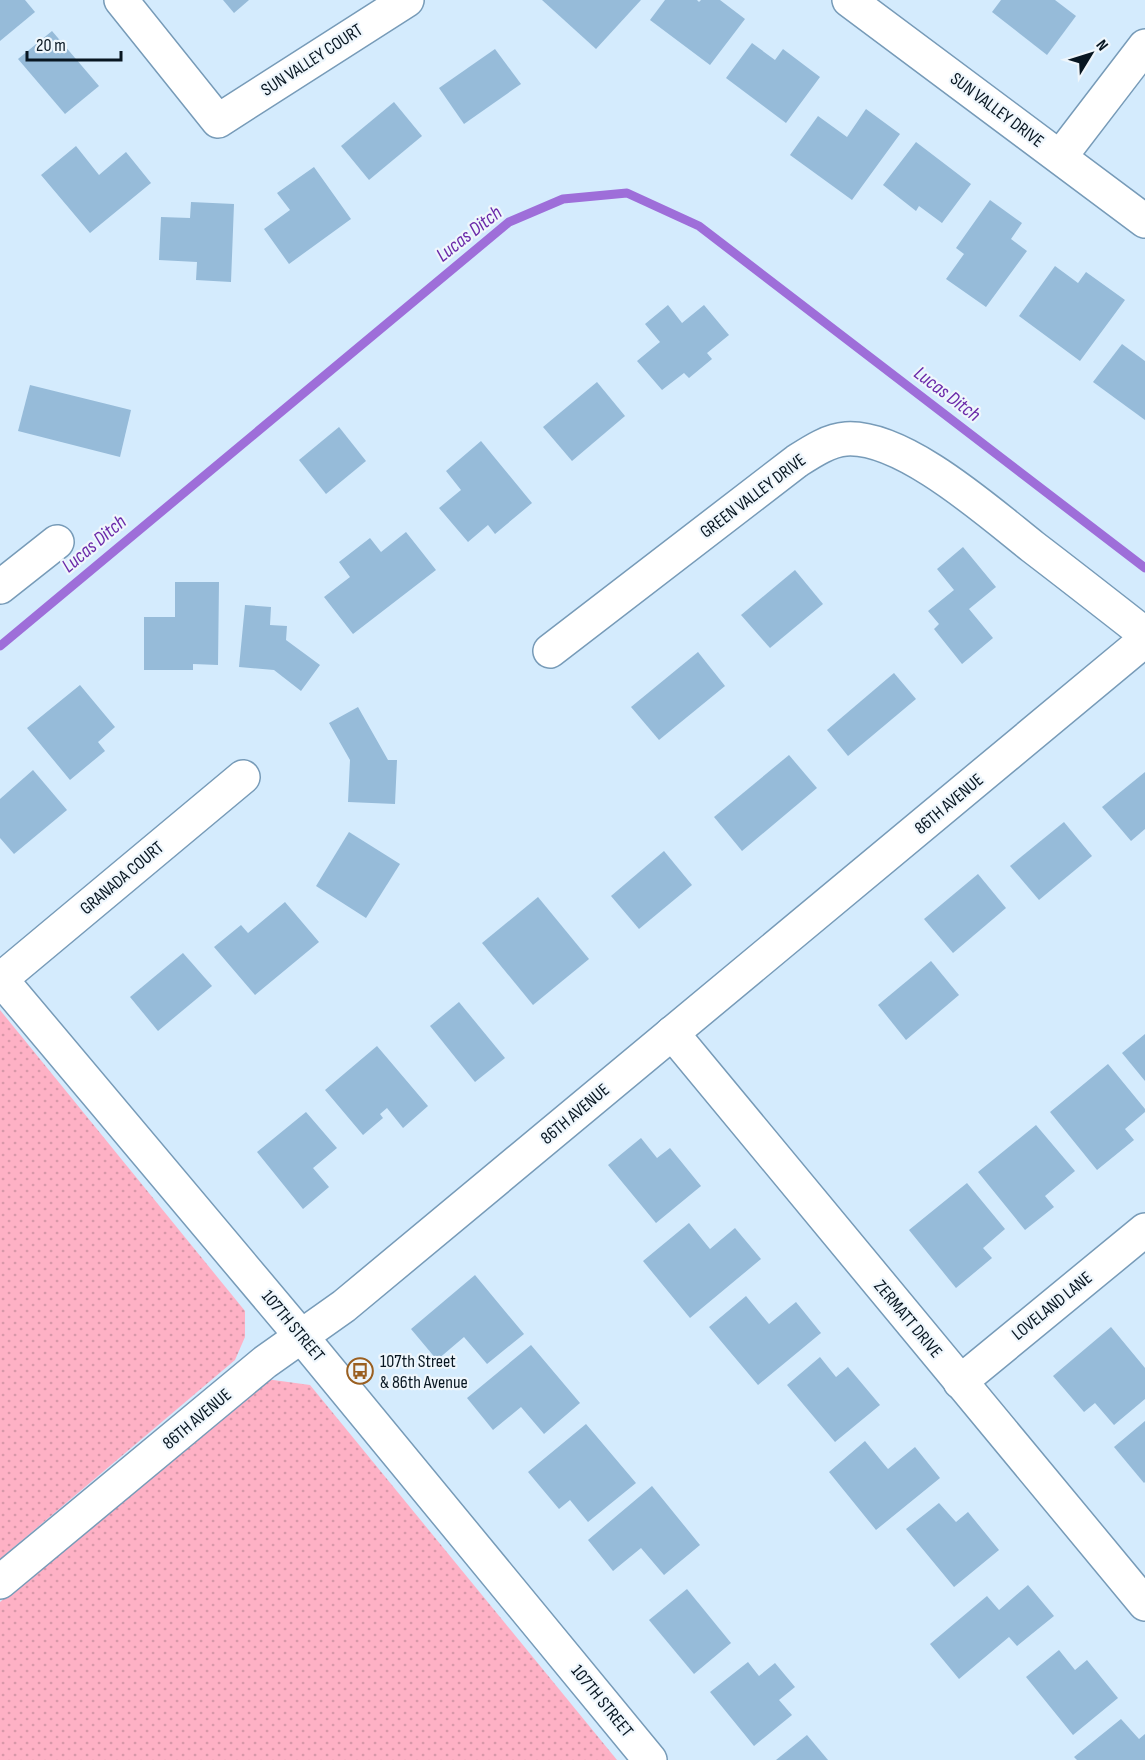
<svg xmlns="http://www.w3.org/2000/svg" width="1145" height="1760" font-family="'Sofia Sans Condensed',sans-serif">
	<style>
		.grass { fill: url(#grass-dots) }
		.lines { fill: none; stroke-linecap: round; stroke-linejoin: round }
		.stream { stroke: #9e6ed9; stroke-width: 9 }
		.building { fill: #96bbd9 }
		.minor-casing { stroke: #779bb8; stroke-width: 36 }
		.minor { stroke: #fff; stroke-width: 33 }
		.labels { text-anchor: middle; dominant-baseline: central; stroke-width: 4.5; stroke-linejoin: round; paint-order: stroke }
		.street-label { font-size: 18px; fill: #081621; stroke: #eef6fc }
		.poi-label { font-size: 18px; fill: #081621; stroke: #eef6fc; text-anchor: start }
		.water-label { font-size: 20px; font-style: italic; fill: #6b29a9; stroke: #eef6fc }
	</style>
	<defs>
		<pattern id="grass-dots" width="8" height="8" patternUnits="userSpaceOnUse" patternTransform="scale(1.5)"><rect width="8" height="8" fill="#feb1c5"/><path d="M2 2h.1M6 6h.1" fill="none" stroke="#d898a9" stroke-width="1.8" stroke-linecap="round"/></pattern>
	</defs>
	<rect width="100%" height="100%" fill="#d4ebfd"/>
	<g class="grass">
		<polygon points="0,1010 245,1311 245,1337 235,1360 0,1559"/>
		<polygon points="266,1379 310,1385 617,1760 0,1760 0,1602"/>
	</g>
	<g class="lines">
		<polyline class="stream" points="0,646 509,222 563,199 627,193 699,226 1145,568"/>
	</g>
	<g class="building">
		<polygon points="0,0 25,0 35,12 0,41"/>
		<polygon points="223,0 249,0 234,13"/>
		<polygon points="542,0 641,0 596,49"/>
		<polygon points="665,0 697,0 699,2 701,0 720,0 745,19 710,65 650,20"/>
		<polygon points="1001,0 1055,0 1076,16 1047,55 992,12"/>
		<polygon points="52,31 99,86 65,114 18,59"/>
		<polygon points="752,43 775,60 783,49 820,77 786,123 726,78"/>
		<polygon points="495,49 521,84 464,124 439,88"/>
		<polygon points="394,102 422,136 369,180 341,146"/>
		<polygon points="866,109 900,134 852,200 790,155 818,116 847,137"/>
		<polygon points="916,142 971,184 942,223 919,206 916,211 883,185"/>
		<polygon points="76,146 99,175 126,152 151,183 90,233 41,175"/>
		<polygon points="314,167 351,219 289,264 264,229 290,210 277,193"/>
		<polygon points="990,200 1022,223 1011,239 1027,251 986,307 946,279 964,254 956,248"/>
		<polygon points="191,202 234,204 231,282 196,280 197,262 159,260 161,217 190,218"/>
		<polygon points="1055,266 1078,283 1086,272 1125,300 1080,361 1019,316"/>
		<polygon points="668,305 682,323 704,305 729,335 707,353 712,359 689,378 684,373 662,390 637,361 660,342 645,324"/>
		<polygon points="1122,344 1145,361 1145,420 1093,382"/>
		<polygon points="597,382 625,416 572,461 543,427"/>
		<polygon points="30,385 131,410 120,457 18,431"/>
		<polygon points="339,427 366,461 326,494 299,460"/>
		<polygon points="481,441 532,503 495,534 488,525 468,542 439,508 461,490 446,471"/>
		<polygon points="406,532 436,570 353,634 324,597 350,577 339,562 370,538 381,552"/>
		<polygon points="963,547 996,587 969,609 993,638 962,664 934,629 939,624 928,611 954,590 937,569"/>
		<polygon points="795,570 823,604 770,648 741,615"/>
		<polygon points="175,582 219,582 218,665 193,664 193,670 144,670 144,617 175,617"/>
		<polygon points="245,605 271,607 270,625 287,626 286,640 320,665 301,691 274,670 239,667"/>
		<polygon points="698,652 725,686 659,740 631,707"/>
		<polygon points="894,673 916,699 848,756 827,730"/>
		<polygon points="80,685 115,727 98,742 105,751 70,780 27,728"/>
		<polygon points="358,707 388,760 397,760 395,804 348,802 350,760 329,723"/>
		<polygon points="789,755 817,788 742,851 714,817"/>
		<polygon points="33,770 67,810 14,854 0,838 0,799"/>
		<polygon points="1145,772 1145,829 1131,841 1102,807"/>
		<polygon points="1064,822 1092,856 1039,900 1010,866"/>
		<polygon points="349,832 400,864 366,918 316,886"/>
		<polygon points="664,851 692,885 639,929 611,896"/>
		<polygon points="978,874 1006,908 953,953 924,919"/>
		<polygon points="538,897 589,959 533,1005 482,943"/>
		<polygon points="285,902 319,942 255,995 214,947 241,925 248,933"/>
		<polygon points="183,953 212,986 158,1031 130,997"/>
		<polygon points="931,961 959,995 906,1040 878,1005"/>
		<polygon points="459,1002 505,1058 475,1082 430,1026"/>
		<polygon points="1145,1034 1145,1081 1122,1053"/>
		<polygon points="377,1046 428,1106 403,1128 387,1108 380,1114 383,1118 363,1135 325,1090"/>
		<polygon points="1108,1064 1145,1109 1145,1112 1125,1129 1134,1140 1097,1170 1050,1112"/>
		<polygon points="306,1112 337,1148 313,1168 329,1187 303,1209 257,1152"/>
		<polygon points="1036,1125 1075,1171 1045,1196 1054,1207 1025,1230 978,1172"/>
		<polygon points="641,1138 657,1158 670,1148 701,1186 656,1223 608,1165"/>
		<polygon points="967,1183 1005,1229 983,1248 992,1258 956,1288 909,1230"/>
		<polygon points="689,1223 710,1249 735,1228 761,1259 690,1318 643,1261"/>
		<polygon points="475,1275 524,1334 487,1364 464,1337 437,1360 411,1329"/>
		<polygon points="746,1296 769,1324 796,1302 821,1333 758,1385 709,1327"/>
		<polygon points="1111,1327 1145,1368 1145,1399 1114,1425 1095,1403 1084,1412 1053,1376"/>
		<polygon points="531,1345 580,1403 544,1434 521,1407 493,1430 467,1398"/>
		<polygon points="820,1357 836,1377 848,1367 880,1405 835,1442 787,1385"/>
		<polygon points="1145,1421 1145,1482 1144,1483 1114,1447"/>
		<polygon points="586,1424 636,1483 588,1522 570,1500 559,1509 528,1472"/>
		<polygon points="865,1441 888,1469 915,1447 940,1478 876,1530 829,1472"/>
		<polygon points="652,1486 700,1545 664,1575 641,1548 613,1571 588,1540"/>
		<polygon points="939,1503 956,1522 968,1512 999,1550 954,1587 906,1529"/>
		<polygon points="1028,1585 1054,1616 1017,1646 1009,1637 959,1679 930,1644 987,1596 999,1610"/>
		<polygon points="687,1589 731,1643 694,1674 649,1620"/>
		<polygon points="1059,1650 1075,1670 1087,1660 1118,1698 1073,1735 1026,1677"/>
		<polygon points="748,1662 759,1676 775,1663 795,1687 779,1700 792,1715 754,1746 710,1692"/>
		<polygon points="1121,1719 1139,1739 1145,1734 1145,1760 1077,1760 1074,1757"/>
		<polygon points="807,1735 828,1760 776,1760"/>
	</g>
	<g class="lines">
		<g class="minor-casing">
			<g id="minor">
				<polyline points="121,0 218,121 407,0"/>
				<polyline points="849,0 1145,221"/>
				<polyline points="1060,157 1145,46"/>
				<polyline points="0,587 57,542"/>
				<path d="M550,651L797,461C811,452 829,440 846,439C903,435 990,513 1033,547C1071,576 1108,605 1145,634"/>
				<polyline points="0,978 301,1336 650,1760"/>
				<polyline points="1,979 243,777"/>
				<polyline points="672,1033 1145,1604"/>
				<polyline points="960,1382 1145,1230"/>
				<polyline points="0,1582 265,1362 344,1306 1145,640"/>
			</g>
		</g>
		<use href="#minor" class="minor"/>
	</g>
	<defs>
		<g id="bus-ring" transform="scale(1.35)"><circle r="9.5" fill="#eef6fc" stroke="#9a5f20" stroke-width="1.5"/><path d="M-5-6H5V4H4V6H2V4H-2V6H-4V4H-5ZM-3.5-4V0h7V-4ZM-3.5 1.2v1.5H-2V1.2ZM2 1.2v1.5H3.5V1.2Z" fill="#9a5f20"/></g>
	</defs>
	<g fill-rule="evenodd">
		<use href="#bus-ring" x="360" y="1371"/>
	</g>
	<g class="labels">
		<g class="street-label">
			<text transform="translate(312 60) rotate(-33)">SUN VALLEY COURT</text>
			<text transform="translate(997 110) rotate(37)">SUN VALLEY DRIVE</text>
			<text transform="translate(753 496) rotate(-37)">GREEN VALLEY DRIVE</text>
			<text transform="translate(949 804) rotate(-40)">86TH AVENUE</text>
			<text transform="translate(122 878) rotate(-40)">GRANADA COURT</text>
			<text transform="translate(575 1114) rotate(-40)">86TH AVENUE</text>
			<text transform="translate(1052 1306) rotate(-39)">LOVELAND LANE</text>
			<text transform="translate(908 1319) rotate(50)">ZERMATT DRIVE</text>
			<text transform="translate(293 1326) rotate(50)">107TH STREET</text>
			<text transform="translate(197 1419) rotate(-40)">86TH AVENUE</text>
			<text transform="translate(602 1701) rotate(51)">107TH STREET</text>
		</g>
		<g class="poi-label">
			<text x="380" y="1361">107th Street<tspan x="380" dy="21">&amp; 86th Avenue</tspan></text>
		</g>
		<g class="water-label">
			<text transform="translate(469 234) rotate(-38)">Lucas Ditch</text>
			<text transform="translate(947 394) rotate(37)">Lucas Ditch</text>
			<text transform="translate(94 544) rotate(-40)">Lucas Ditch</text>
		</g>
	</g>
	<g transform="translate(1091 54) rotate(52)" stroke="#eef6fc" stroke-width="4.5" paint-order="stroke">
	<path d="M0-4.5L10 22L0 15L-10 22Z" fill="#081621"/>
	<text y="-9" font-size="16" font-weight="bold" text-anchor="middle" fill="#081621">N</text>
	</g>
	<path d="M27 51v9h94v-9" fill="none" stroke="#081621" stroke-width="3"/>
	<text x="36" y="51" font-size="18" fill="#081621" stroke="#eef6fc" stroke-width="4.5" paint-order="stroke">20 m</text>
</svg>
